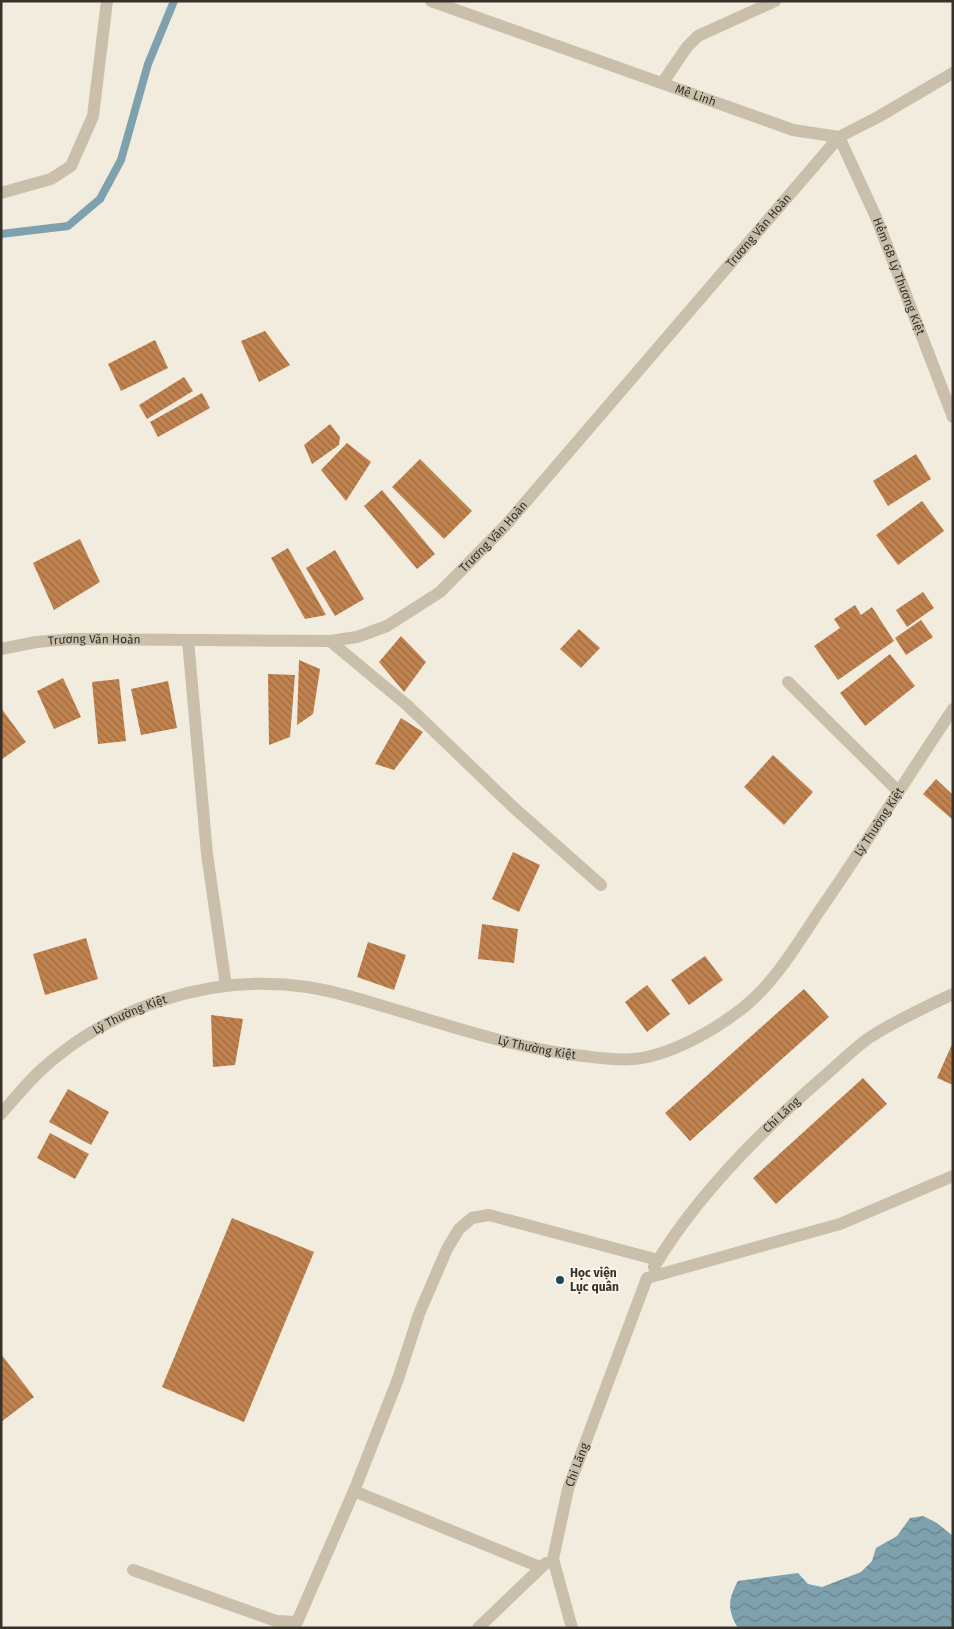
<svg xmlns="http://www.w3.org/2000/svg" width="954" height="1629" font-family="'Fira Sans',sans-serif">
	<style>
		.water { fill: url(#water-waves) }
		.lines { fill: none; stroke-linecap: round; stroke-linejoin: round }
		.stream { stroke: #7ea1ad; stroke-width: 8 }
		.building { fill: url(#building-back-hatch) }
		.service { stroke: #c9bfaa; stroke-width: 12 }
		.minor { stroke: #c9bfaa; stroke-width: 12 }
		.tertiary { stroke: #c9bfaa; stroke-width: 12 }
		.poi-dot { fill: #214757; stroke: #f9f6ea; stroke-width: 2 }
		.labels { text-anchor: middle; dominant-baseline: central; stroke-width: 4; stroke-linejoin: round; paint-order: stroke }
		.street-label { font-size: 12px; fill: #37312a; stroke: #f9f6ea }
		.poi-label { font-size: 12px; font-weight: bold; fill: #37312a; stroke: #f9f6ea; text-anchor: start }
	</style>
	<defs>
		<pattern id="water-waves" width="16" height="10" patternUnits="userSpaceOnUse" patternTransform="scale(1.25)"><rect width="16" height="10" fill="#7ea1ad"/><path d="M0 5q4-4 8 0t8 0" fill="none" stroke="#68848d"/></pattern>
		<pattern id="building-back-hatch" width="6" height="6" patternUnits="userSpaceOnUse" patternTransform="scale(1.25)"><rect width="6" height="6" fill="#c0824e"/><path d="M-1 5l2 2M0 0l6 6M5-1l2 2" fill="none" stroke="#9d6b41"/></pattern>
	</defs>
	<rect width="100%" height="100%" fill="#f1ecde"/>
	<path class="water" d="M923,1516L937,1523L953,1536V1628H738C727,1610 728,1599 738,1581L798,1573L808,1584L822,1587L861,1572L872,1561L876,1548L897,1536L910,1518Z"/>
	<g class="lines">
		<polyline class="stream" points="1,234 68,226 100,199 121,160 148,64 174,1"/>
	</g>
	<g class="building">
		<polygon points="265,331 290,365 259,382 241,341"/>
		<polygon points="155,340 168,368 121,391 108,364"/>
		<polygon points="184,377 193,391 147,419 139,405"/>
		<polygon points="202,393 210,408 158,437 150,422"/>
		<polygon points="330,424 340,437 339,445 312,464 304,445"/>
		<polygon points="347,443 371,462 346,501 321,470"/>
		<polygon points="916,454 931,479 888,506 873,481"/>
		<polygon points="420,459 472,511 444,539 392,487"/>
		<polygon points="382,490 435,554 417,569 364,506"/>
		<polygon points="922,501 944,531 898,565 876,535"/>
		<polygon points="80,539 100,582 54,610 33,563"/>
		<polygon points="288,548 326,615 305,619 271,558"/>
		<polygon points="335,550 364,599 335,616 306,568"/>
		<polygon points="923,592 934,608 907,627 896,610"/>
		<polygon points="855,605 861,615 872,607 894,641 838,680 814,646 840,628 834,619"/>
		<polygon points="921,620 933,637 906,655 895,638"/>
		<polygon points="579,629 600,648 581,668 560,649"/>
		<polygon points="401,636 426,662 404,692 379,662"/>
		<polygon points="890,654 915,686 865,726 840,693"/>
		<polygon points="299,660 320,669 313,714 297,725"/>
		<polygon points="268,674 295,675 290,737 269,745"/>
		<polygon points="63,678 81,717 54,729 37,691"/>
		<polygon points="119,679 126,741 98,744 92,682"/>
		<polygon points="168,681 177,728 141,735 131,689"/>
		<polygon points="1,708 26,742 1,760"/>
		<polygon points="401,718 423,732 394,770 375,764"/>
		<polygon points="773,755 813,792 784,825 744,787"/>
		<polygon points="936,779 953,795 953,820 923,794"/>
		<polygon points="513,852 540,865 519,912 492,899"/>
		<polygon points="482,924 518,929 514,963 478,959"/>
		<polygon points="86,938 98,979 45,995 33,954"/>
		<polygon points="368,942 406,955 394,990 357,977"/>
		<polygon points="705,956 723,980 689,1005 671,980"/>
		<polygon points="647,985 670,1014 647,1032 625,1002"/>
		<polygon points="804,989 829,1017 690,1141 665,1113"/>
		<polygon points="211,1015 243,1019 235,1065 213,1067"/>
		<polygon points="953,1042 953,1085 937,1078"/>
		<polygon points="863,1078 887,1104 776,1204 753,1178"/>
		<polygon points="68,1089 109,1112 91,1145 49,1122"/>
		<polygon points="50,1133 89,1154 75,1179 37,1158"/>
		<polygon points="232,1218 314,1252 244,1422 162,1387"/>
		<polygon points="1,1354 34,1397 1,1422"/>
	</g>
	<g class="lines">
		<g class="service">
			<polyline points="188,640 207,854 226,986"/>
			<polyline points="330,641 407,705 513,807 601,885"/>
			<polyline points="788,682 898,791"/>
			<path id="s1" d="M654,1267C697,1194 764,1128 828,1073C842,1061 856,1046 872,1036C897,1020 925,1007 953,994"/>
			<polyline points="354,1491 540,1567"/>
			<polyline points="133,1570 276,1621 297,1622 354,1491 398,1379 419,1314 447,1249 459,1229 472,1218 489,1215 658,1260"/>
			<polyline points="478,1628 546,1563"/>
			<path id="s2" d="M572,1628L553,1559L568,1489L647,1278L840,1224L953,1176"/>
		</g>
		<g class="minor">
			<polyline points="663,82 687,47 698,36 775,1"/>
			<polyline points="1,193 51,179 71,166 93,116 107,1"/>
			<path id="s3" d="M1,649L36,642L72,639L330,641L357,637L387,626L440,592L505,526L839,137L876,217L953,417"/>
			<path id="s4" d="M1,1114C14,1099 27,1083 41,1070C111,1006 213,973 307,987C336,991 365,1001 393,1009C453,1027 513,1047 575,1055C594,1057 615,1061 634,1059C672,1055 715,1030 744,1007C776,981 797,944 820,910C866,844 908,776 953,709"/>
		</g>
		<path class="tertiary" id="s5" d="M431,1L793,130L839,137L878,117L953,73"/>
	</g>
	<circle class="poi-dot" cx="560" cy="1280" r="5"/>
	<g class="labels">
		<g class="street-label">
			<text stroke="none"><textPath href="#s5" startOffset="281">Mê Linh</textPath></text>
			<text stroke="none"><textPath href="#s3" startOffset="934">Trương Văn Hoàn</textPath></text>
			<text stroke="none"><textPath href="#s3" startOffset="1209">Hẻm 6B Lý Thương Kiệt</textPath></text>
			<text stroke="none"><textPath href="#s3" startOffset="529">Trương Văn Hoàn</textPath></text>
			<text stroke="none"><textPath href="#s3" startOffset="94">Trương Văn Hoàn</textPath></text>
			<text stroke="none"><textPath href="#s4" startOffset="1036">Lý Thường Kiệt</textPath></text>
			<text stroke="none"><textPath href="#s4" startOffset="165">Lý Thường Kiệt</textPath></text>
			<text stroke="none"><textPath href="#s4" startOffset="585">Lý Thường Kiệt</textPath></text>
			<text stroke="none"><textPath href="#s1" startOffset="199">Chi Lăng</textPath></text>
			<text stroke="none"><textPath href="#s2" startOffset="169">Chi Lăng</textPath></text>
		</g>
		<g class="poi-label">
			<text x="570" y="1273">Học viện<tspan x="570" dy="14">Lục quân</tspan></text>
		</g>
	</g>
	<rect width="954" height="1629" fill="none" stroke="#37312a" stroke-width="5"/>
</svg>
